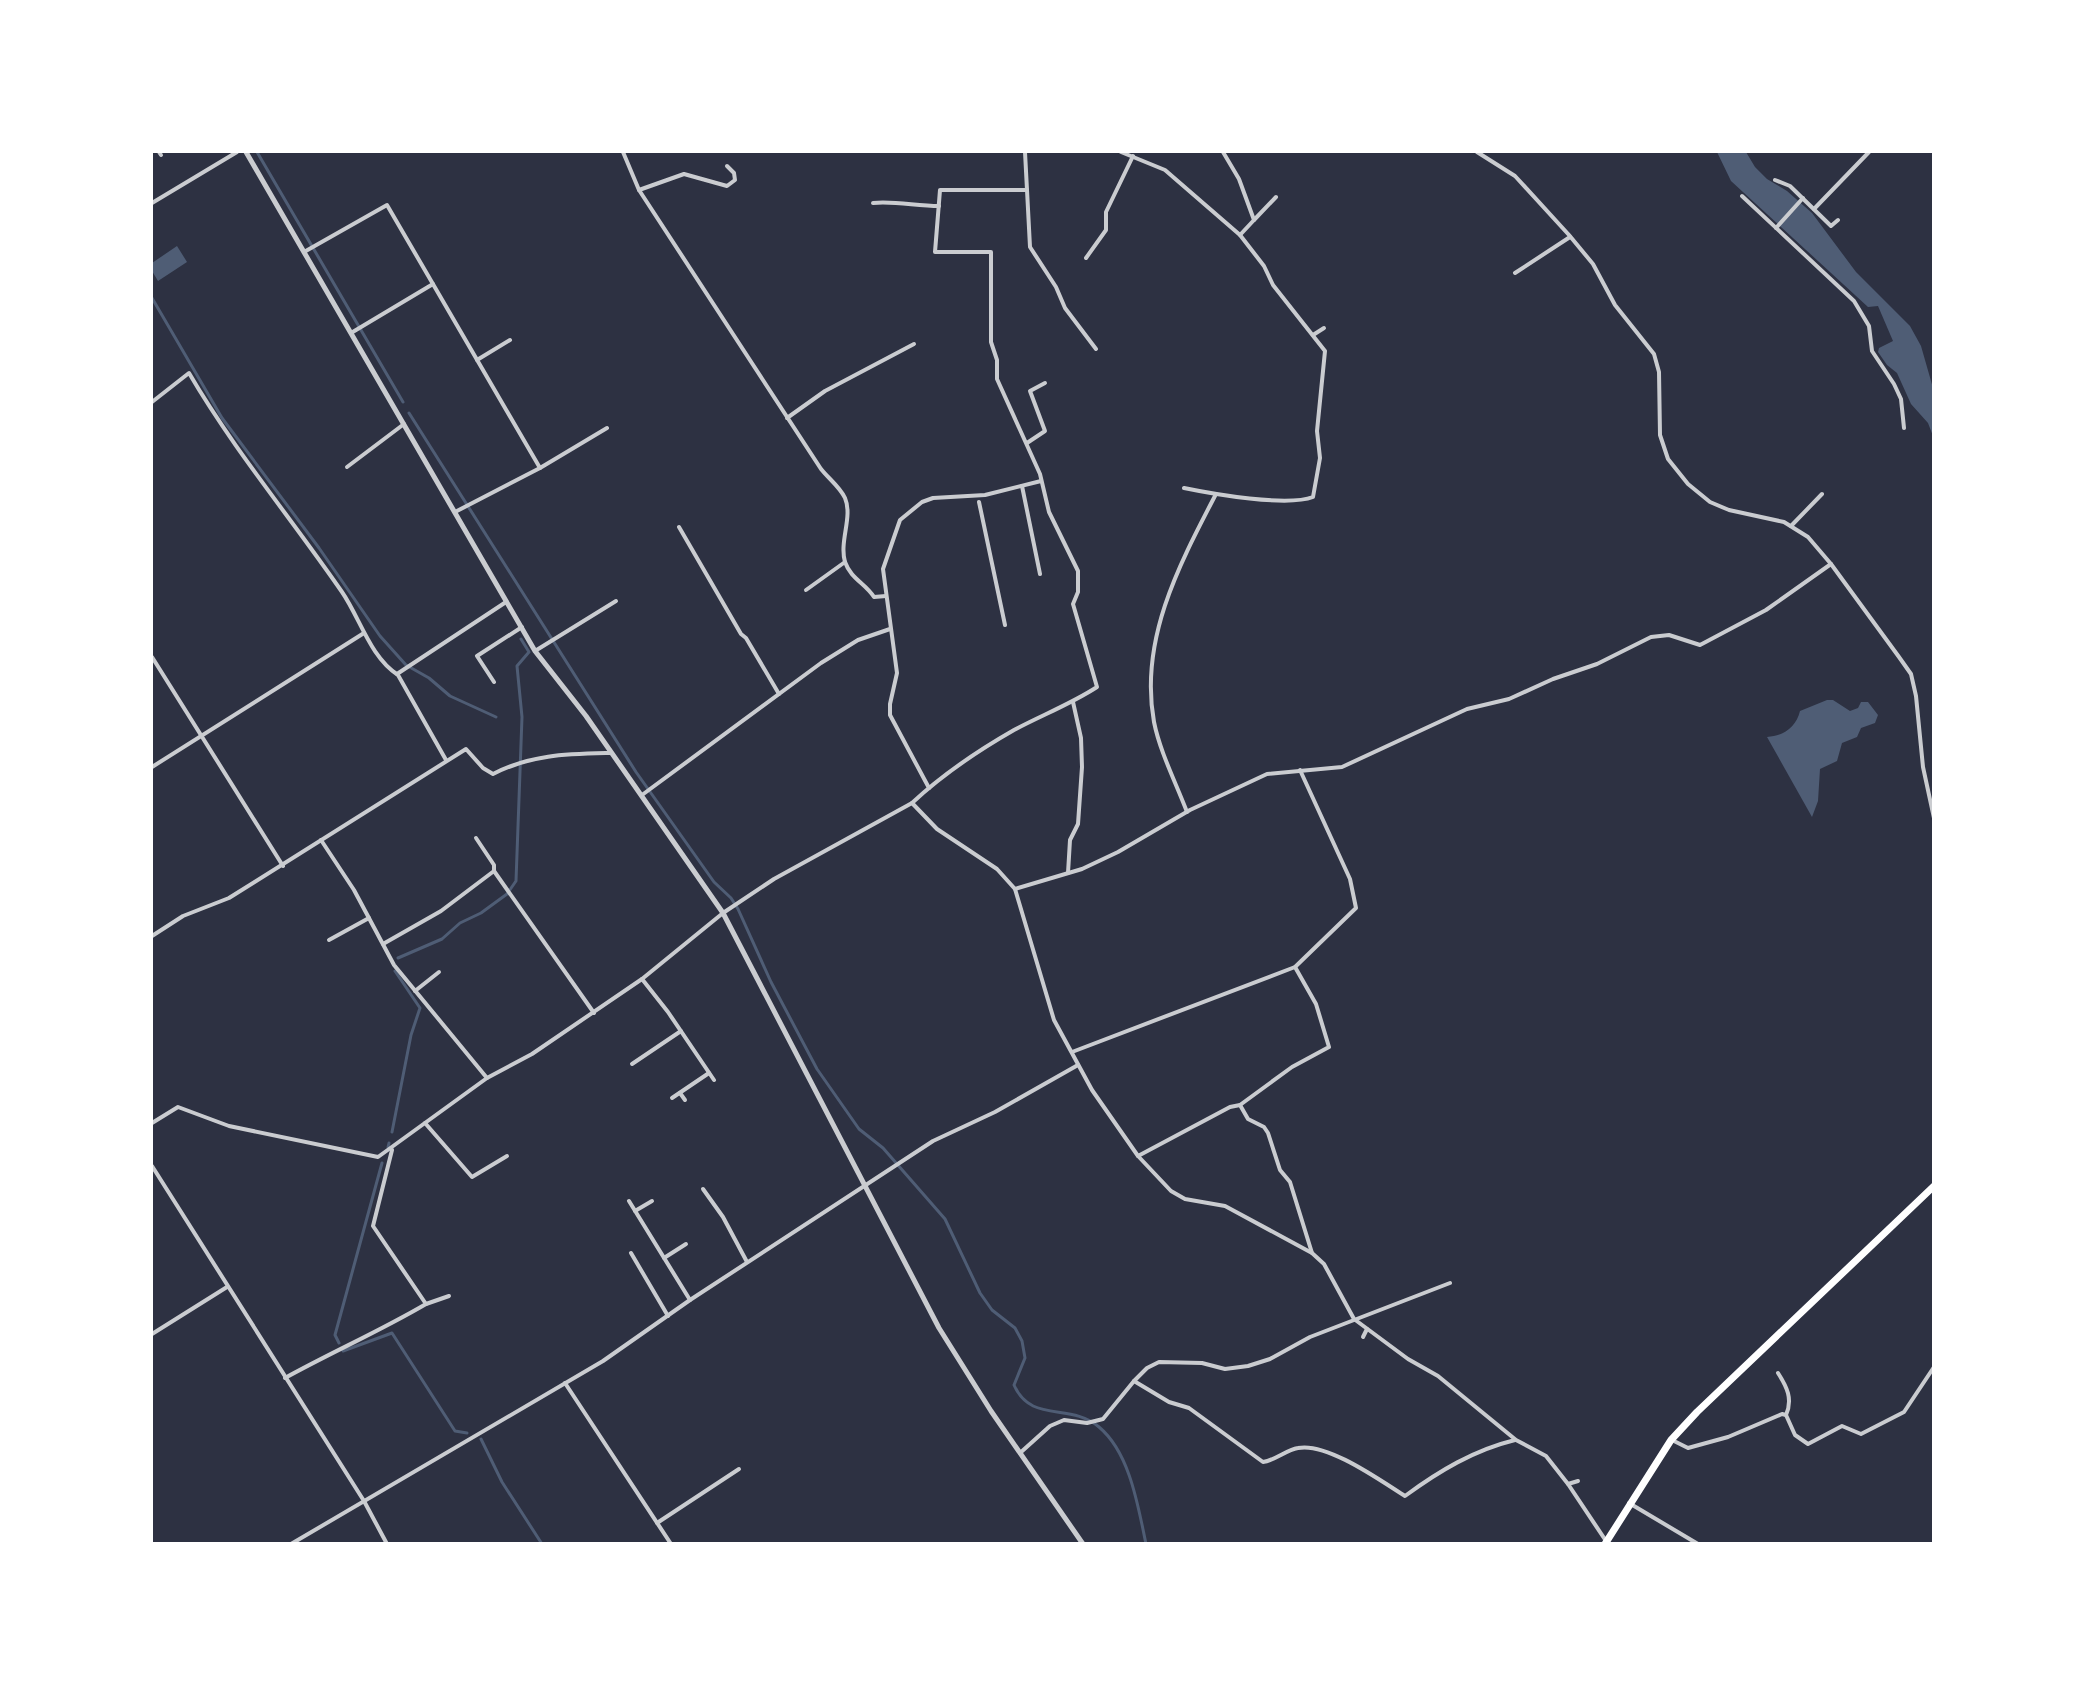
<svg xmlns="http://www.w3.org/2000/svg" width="2085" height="1695" font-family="Inter,sans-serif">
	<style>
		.water { fill: #4f5d75 }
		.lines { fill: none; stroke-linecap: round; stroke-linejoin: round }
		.stream { stroke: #4f5d75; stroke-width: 3 }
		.minor { stroke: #caccd0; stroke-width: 4 }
		.tertiary { stroke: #caccd0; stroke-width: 5 }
		.primary { stroke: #fff; stroke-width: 7 }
	</style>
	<rect width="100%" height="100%" fill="#2d3142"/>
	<g class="water">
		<polygon points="1717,152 1746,152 1755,167 1767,179 1787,191 1812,213 1856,272 1910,326 1921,346 1933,388 1933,436 1928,423 1911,404 1897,373 1887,365 1878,352 1879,348 1893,341 1878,306 1868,307 1731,181"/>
		<polygon points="177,246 187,262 158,281 152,271 152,263"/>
		<path d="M1827,700H1833L1850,711L1858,708L1861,702H1868L1878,715L1875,723L1861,728L1857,737L1842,743L1837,761L1820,769L1818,801L1812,817L1767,737C1784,736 1796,727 1800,711Z"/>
	</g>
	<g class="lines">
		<g class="stream">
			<polyline points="257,152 403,402"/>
			<polyline points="152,298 222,418 319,548 380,636 406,665 429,678 450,696 496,717"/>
			<path d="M409,413L636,772L714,882L731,898L738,909L771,982L817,1069L859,1129L883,1148L945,1219L980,1293L992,1310L1015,1328L1022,1341L1025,1358L1014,1385C1031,1424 1070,1402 1099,1427C1130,1453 1138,1506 1146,1544"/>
			<polyline points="398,958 442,939 460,923 481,913 507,894 516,881 522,717 517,666 529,652 521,639"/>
			<polyline points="392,1132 411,1035 420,1008 395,971"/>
			<polyline points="388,1147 389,1143"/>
			<polyline points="339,1343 335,1335 382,1163"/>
			<polyline points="343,1351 392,1333 455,1431 467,1433"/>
			<polyline points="481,1439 502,1482 542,1544"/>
		</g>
		<g class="minor">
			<polyline points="159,152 161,155"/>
			<path d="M623,152L639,190L821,469C828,478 840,487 845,498C853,517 839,541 845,562C851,579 865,583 874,597L886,596"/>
			<polyline points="1025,152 1030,247 1056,287 1065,308 1096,349"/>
			<path d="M1121,152L1165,170L1240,235L1264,266L1273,285L1325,351L1317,431L1320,458L1313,497C1287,507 1213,494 1184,488"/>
			<polyline points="1223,152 1239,179 1254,220 1240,235"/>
			<polyline points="1477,152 1515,176 1569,235 1593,264 1615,305 1654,354 1659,372 1660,435 1668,459 1688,484 1710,502 1729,510 1784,522 1808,537 1831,564 1899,657 1911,674 1916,696 1923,767 1934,818"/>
			<polyline points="1775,180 1790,186 1831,226 1838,220"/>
			<polyline points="639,190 684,174 727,186 735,180 734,173 727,166"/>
			<polyline points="1742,196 1854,301 1869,326 1872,351 1894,384 1901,399 1904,428"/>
			<polyline points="152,203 237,152"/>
			<path d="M873,203C896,201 916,206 939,206"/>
			<polyline points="1814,209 1869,152"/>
			<polyline points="1254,220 1276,197"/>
			<polyline points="1776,228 1803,198"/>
			<polyline points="304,252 387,205 540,468"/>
			<polyline points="1086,258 1106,230 1106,212 1133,156"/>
			<polyline points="1515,273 1570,237"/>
			<polyline points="351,333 433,284"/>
			<polyline points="1313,335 1324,328"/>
			<polyline points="477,360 510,340"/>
			<path d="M152,402L189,373C234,450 291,518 342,592C360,618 370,657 398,675L446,760"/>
			<polyline points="787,418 825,391 914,344"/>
			<polyline points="1027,443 1045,431 1030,391 1045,383"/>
			<polyline points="347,467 404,424"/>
			<polyline points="1022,486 1040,574"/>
			<polyline points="979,502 1005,625"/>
			<polyline points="455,512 540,468 607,428"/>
			<polyline points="1791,526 1822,494"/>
			<polyline points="679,527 741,634 746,638 779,694"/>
			<polyline points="806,590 845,562"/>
			<polyline points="535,651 616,601"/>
			<polyline points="152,657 283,866"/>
			<polyline points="397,674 506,602"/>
			<polyline points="494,682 477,656 522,627"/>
			<polyline points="152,767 364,633"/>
			<polyline points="929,788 890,715 890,704 897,673 883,569 900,520 922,502 933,498 985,495 1041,481"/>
			<polyline points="642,795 821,663 858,640 890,629"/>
			<polyline points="912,803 937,829 997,869 1015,889 1054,1020 1092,1090 1138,1156 1171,1191 1185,1199 1225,1206 1312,1253 1324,1264 1354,1319 1408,1359 1438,1376 1516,1440 1546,1456 1568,1484 1606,1541"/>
			<path d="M1187,812C1176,783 1160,752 1154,722C1139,640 1179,565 1216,494"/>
			<polyline points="321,840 354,890 394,965 487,1078"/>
			<polyline points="494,871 594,1013"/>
			<polyline points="1068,873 1070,840 1078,824 1082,767 1081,738 1073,702"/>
			<polyline points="1015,889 1082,869 1118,852 1190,810 1267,774 1342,767 1467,709 1509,699 1553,679 1597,664 1651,637 1669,635 1700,645 1766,610 1831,564"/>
			<path d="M152,936L183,916L229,898L466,749L483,768L493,774C532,754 568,754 611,753"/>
			<polyline points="329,940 369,918"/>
			<polyline points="383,944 441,911 494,871 494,865 476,838"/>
			<polyline points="642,979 668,1012 714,1080"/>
			<polyline points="415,991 439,972"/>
			<polyline points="1072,1052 1295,967 1356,908 1350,879 1300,770"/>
			<polyline points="632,1064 681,1031"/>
			<polyline points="680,1093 685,1100"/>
			<polyline points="672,1098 709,1073"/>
			<polyline points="1240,1105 1248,1119 1264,1127 1268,1133 1280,1170 1290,1182 1312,1253"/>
			<path d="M152,1123L178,1107L229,1126L378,1157L487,1078L532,1054L642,979L723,913L774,879L912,803C942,775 979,750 1014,730C1042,715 1071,704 1097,687L1073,604L1078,592V571L1049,512L1040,474L997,379V360L991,342V252H935L940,190H1027"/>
			<polyline points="425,1123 472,1177 507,1156"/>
			<polyline points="1138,1156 1230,1107 1240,1105 1292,1067 1329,1047 1316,1004 1295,967"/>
			<polyline points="152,1166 364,1501 387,1544"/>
			<polyline points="703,1189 723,1217 747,1262"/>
			<polyline points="629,1201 690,1300"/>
			<polyline points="635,1211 652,1201"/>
			<polyline points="631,1253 668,1316"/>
			<polyline points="664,1258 686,1244"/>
			<polyline points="426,1304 449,1296"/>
			<polyline points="152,1334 227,1287"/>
			<polyline points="1363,1337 1367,1329"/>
			<path d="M1778,1373C1787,1387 1793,1399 1786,1415"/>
			<path d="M285,1378C332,1352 380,1331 426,1304L373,1226L392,1150"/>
			<path d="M1134,1381L1169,1402L1189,1408L1263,1462C1276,1460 1286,1450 1298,1448C1327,1442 1381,1481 1405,1496C1439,1471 1474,1450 1515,1440"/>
			<polyline points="565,1383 671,1544"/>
			<polyline points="1672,1440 1688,1448 1728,1437 1782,1414 1786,1415 1795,1435 1808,1444 1842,1426 1861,1434 1904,1412 1934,1367"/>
			<polyline points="1020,1453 1050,1426 1064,1420 1087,1423 1103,1419 1134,1381 1147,1368 1159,1362 1202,1363 1225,1369 1248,1366 1270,1359 1310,1337 1450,1283"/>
			<polyline points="1568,1484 1578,1481"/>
			<polyline points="1629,1503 1698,1544"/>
			<polyline points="657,1523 739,1469"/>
			<polyline points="291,1544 603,1361 690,1300 933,1141 995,1112 1078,1065"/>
		</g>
		<polyline class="tertiary" points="246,152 535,651 586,716 723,913 939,1328 991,1411 1083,1544"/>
		<polyline class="primary" points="1605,1544 1671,1440 1697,1412 1934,1186"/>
	</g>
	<rect width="2085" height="1695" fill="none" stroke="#ffffff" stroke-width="306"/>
</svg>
